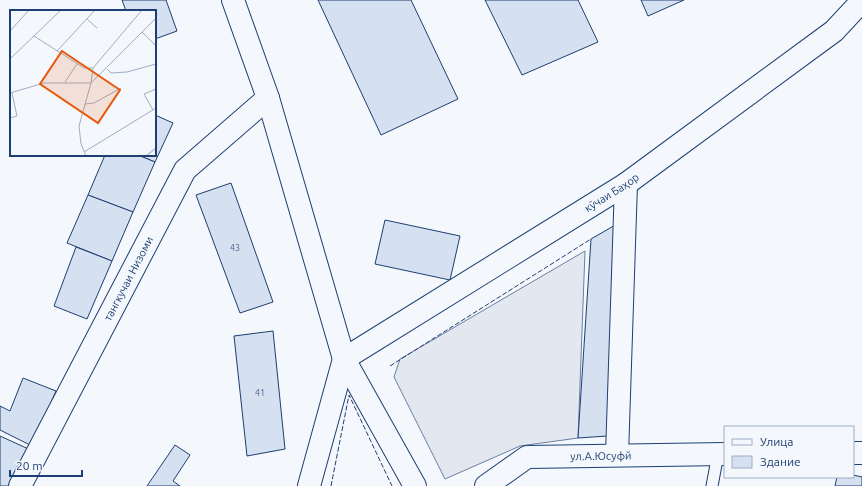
<svg xmlns="http://www.w3.org/2000/svg" width="862" height="486" font-family="Ubuntu,sans-serif">
	<style>
		.parking { fill: #e3e8f0; stroke: #687fa3 }
		.building { fill: #d5e0f0; stroke: #1d3f73 }
		.lines { fill: none; stroke-linecap: round; stroke-linejoin: round }
		.lane-casing { stroke: #1d3f73; stroke-width: 13 }
		.street-casing { stroke: #1d3f73; stroke-width: 24 }
		.lane { stroke: #f4f7fb; stroke-width: 11 }
		.street { stroke: #f4f7fb; stroke-width: 22 }
		.fence { stroke: #1d3f73; stroke-width: 1; stroke-dasharray: 5 2; stroke-linecap: butt }
		.labels { text-anchor: middle; dominant-baseline: central; stroke-width: 3; stroke-linejoin: round; paint-order: stroke }
		.number-label { font-size: 9px; fill: #4b6792 }
		.street-label { font-size: 11px; fill: #1d3f73; stroke: #f4f7fb }
		.inset-river { fill: none; stroke: #bed0e5; stroke-width: 2 }
		.inset-road { fill: none; stroke: #9eadc5; stroke-width: 1 }
		.view { fill: #e8590c; fill-opacity: 0.15; stroke: #e8590c; stroke-width: 2 }
		.inset-edge { fill: none; stroke: #1d3f73; stroke-width: 2 }
	</style>
	<rect width="100%" height="100%" fill="#f4f7fb"/>
	<polygon class="parking" points="585,251 578,438 520,446 445,479 394,377 400,359"/>
	<g class="building">
		<polygon points="122,0 166,0 177,31 155,39 155,11 126,11"/>
		<polygon points="318,0 411,0 458,99 381,135"/>
		<polygon points="485,0 578,0 598,42 522,75"/>
		<polygon points="641,0 684,0 648,16"/>
		<polygon points="155,115 173,123 155,162 138,155 155,155"/>
		<polygon points="105,155 138,155 155,162 133,212 88,195"/>
		<polygon points="231,183 273,302 240,313 196,195"/>
		<polygon points="88,195 133,212 112,261 67,243"/>
		<polygon points="385,220 460,236 450,280 375,264"/>
		<polygon points="617,224 607,436 578,438 591,239"/>
		<polygon points="76,247 112,261 87,319 54,306"/>
		<polygon points="273,331 285,449 247,456 234,336"/>
		<polygon points="23,378 56,391 32,446 0,430 0,406 10,411"/>
		<polygon points="0,436 33,451 15,486 0,486"/>
		<polygon points="175,445 190,455 173,481 180,486 147,486"/>
		<polygon points="853,475 862,477 862,486 835,486 837,477 853,477"/>
	</g>
	<g class="lines">
		<g class="lane-casing">
			<polyline id="lane" points="712,486 718,454"/>
		</g>
		<g class="street-casing">
			<g id="street">
				<polyline points="233,0 268,98 344,359 415,486"/>
				<polyline points="853,453 862,453"/>
				<polyline points="617,455 626,184"/>
				<path id="s1" d="M20,486L185,170L268,98"/>
				<path id="s2" d="M309,486L344,359L626,184L834,31L862,1"/>
				<path id="s3" d="M486,486L527,457L725,454"/>
			</g>
		</g>
		<use href="#lane" class="lane"/>
		<use href="#street" class="street"/>
		<g class="fence">
			<polyline points="390,366 591,239"/>
			<polyline points="331,486 349,395 392,486"/>
		</g>
	</g>
	<g class="labels">
		<g class="number-label">
			<text x="235" y="248">43</text>
			<text x="260" y="393">41</text>
		</g>
		<g class="street-label">
			<text stroke="none"><textPath href="#s2" startOffset="447">кӯчаи Баҳор</textPath></text>
			<text stroke="none"><textPath href="#s1" startOffset="234">тангкучаи Низоми</textPath></text>
			<text stroke="none"><textPath href="#s3" startOffset="124">ул.А.Юсуфй</textPath></text>
		</g>
	</g>
	<g transform="translate(10 10)">
		<rect width="146" height="146" fill="#f4f7fb"/>
		<path class="inset-river" d="M136,146L146,138"/>
		<path class="inset-road" d="M77,9L87,18M0,21L19,0M132,22L146,36M24,26L74,58H83M47,41L85,0M0,49L51,0M97,59L101,63L117,62L146,54M55,72L67,54M0,83L34,73H81L146,8M75,94L84,93L111,78M143,100L134,84L146,79M0,108L7,106L2,83M74,142L146,98M76,146L71,134L69,116L81,73L83,58L132,0"/>
		<path class="view" d="M52,41L110,80L88,113L30,74Z"/>
		<rect width="146" height="146" class="inset-edge"/>
	</g>
	<rect x="724" y="426" width="130" height="52" fill="#f4f7fb" stroke="#9eadc5"/>
	<rect x="732" y="439" width="20" height="6" fill="#f4f7fb" stroke="#9eadc5"/>
	<text x="760" y="446" font-size="12" fill="#1d3f73">Улица</text>
	<rect x="732" y="456" width="20" height="12" fill="#d5e0f0" stroke="#9eadc5"/>
	<text x="760" y="466" font-size="12" fill="#1d3f73">Здание</text>
	<path d="M10 470v6h72v-6" fill="none" stroke="#1d3f73" stroke-width="2"/>
	<text x="16" y="470" font-size="12" fill="#1d3f73" stroke="#f4f7fb" stroke-width="3" paint-order="stroke">20 m</text>
</svg>
